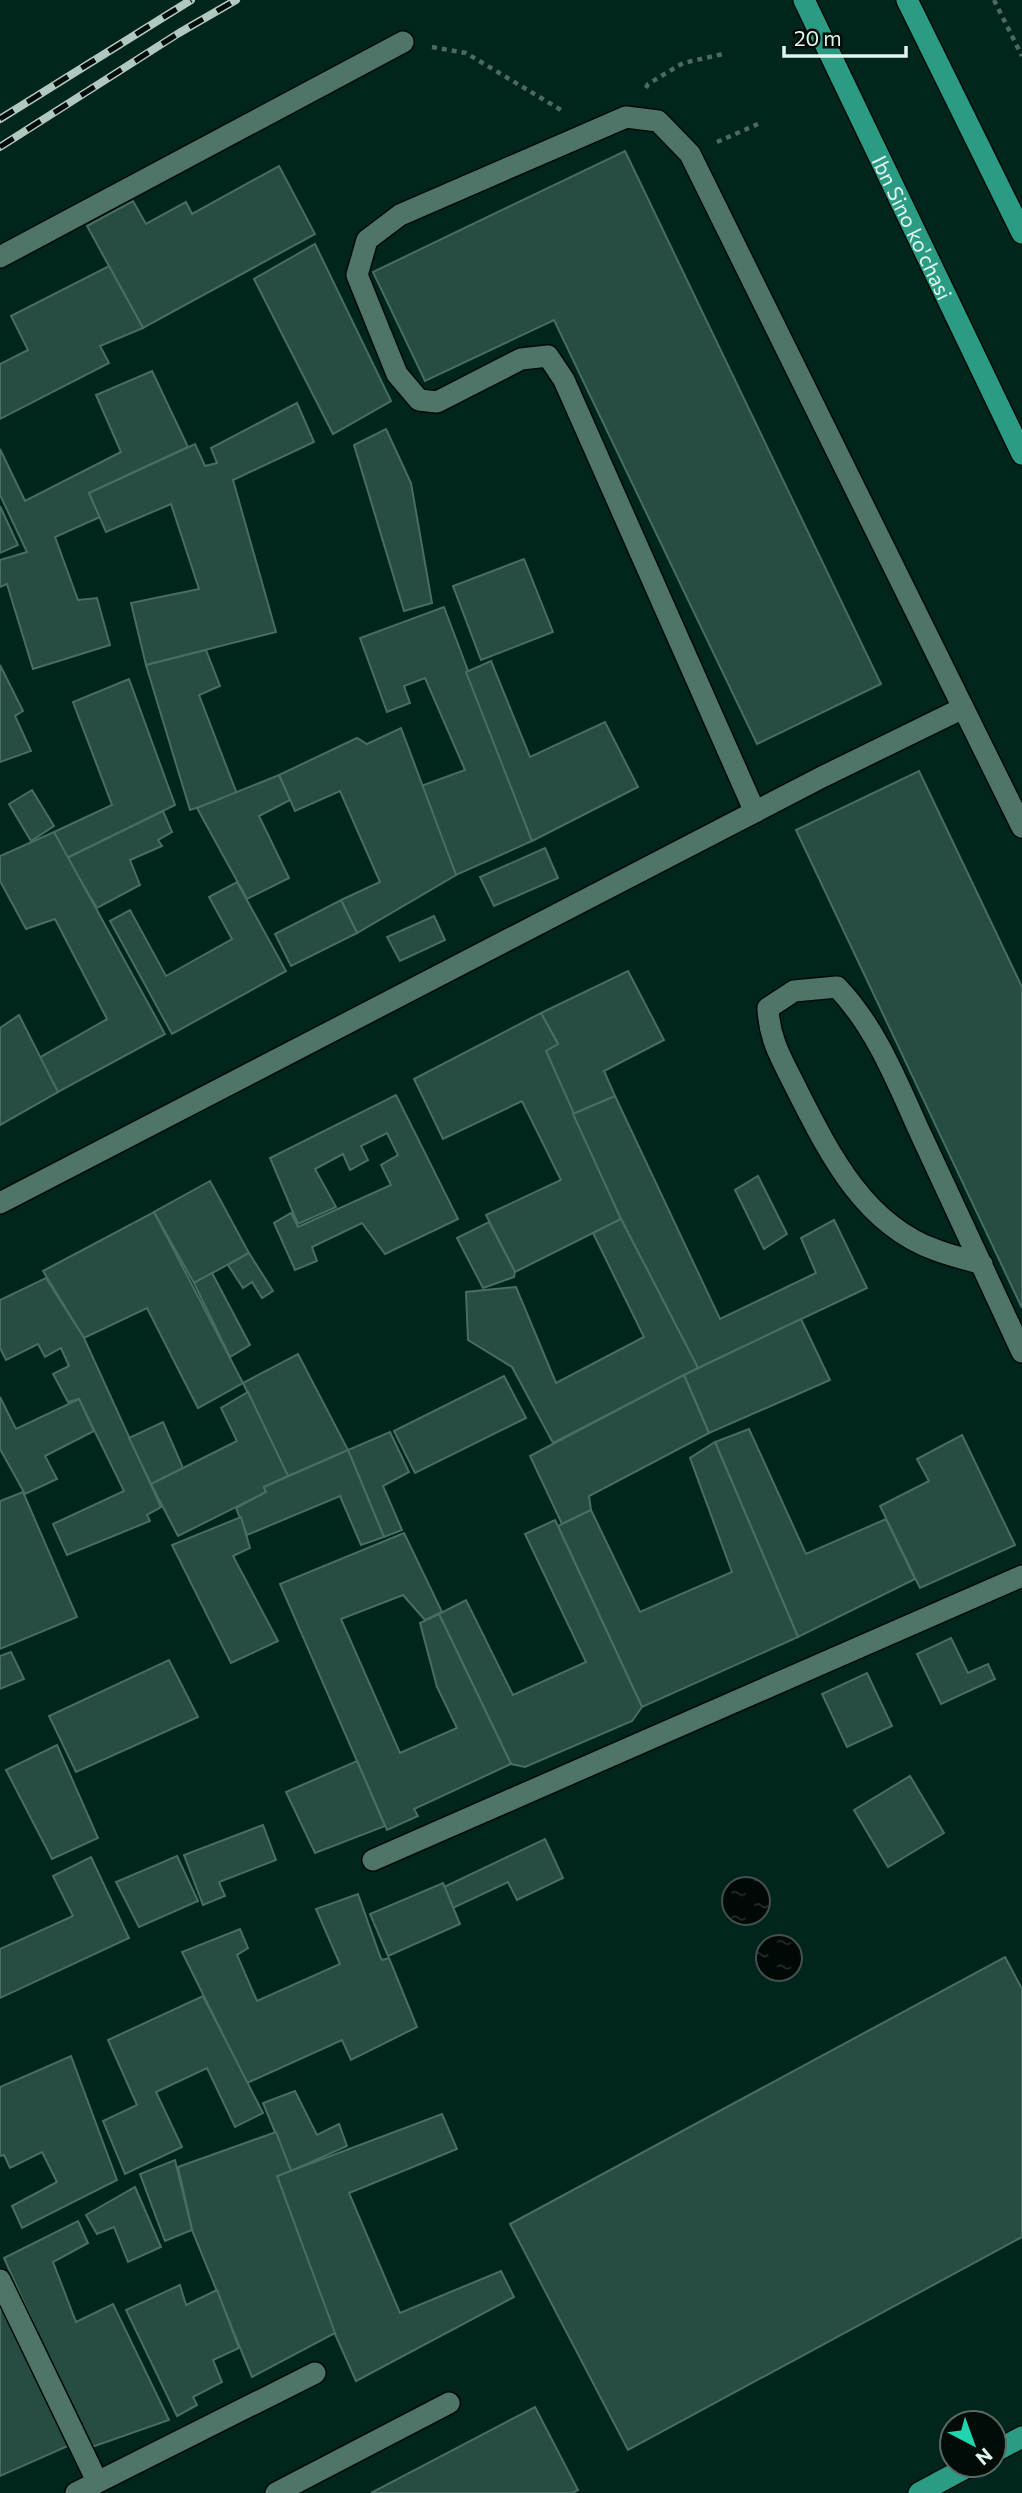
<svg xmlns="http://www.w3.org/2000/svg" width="1022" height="2493" font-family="Commissioner,sans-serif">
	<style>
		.water { fill: url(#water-ripples); stroke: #44504c; stroke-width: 2 }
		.building { fill: #274c42; stroke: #486d62; stroke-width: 2 }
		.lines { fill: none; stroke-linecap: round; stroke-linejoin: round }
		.service-casing { stroke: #000c07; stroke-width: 24 }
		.minor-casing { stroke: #000c07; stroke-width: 24 }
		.primary-casing { stroke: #000c07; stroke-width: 24 }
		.path { stroke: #4b6b62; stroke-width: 4.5; stroke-dasharray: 5 5; stroke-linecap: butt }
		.service { stroke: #4f7569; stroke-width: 21 }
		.minor { stroke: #4f7569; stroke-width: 21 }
		.primary { stroke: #2c9b83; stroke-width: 21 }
		.rail-casing { stroke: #b1c8c1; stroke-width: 8 }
		.rail { stroke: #010b07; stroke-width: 5; stroke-dasharray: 16; stroke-linecap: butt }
		.labels { text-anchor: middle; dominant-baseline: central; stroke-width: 5; stroke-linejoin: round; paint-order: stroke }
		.street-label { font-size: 21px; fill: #e1f5ee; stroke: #010b07 }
	</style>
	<defs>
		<pattern id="water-ripples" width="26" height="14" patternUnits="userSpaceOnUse" patternTransform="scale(1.75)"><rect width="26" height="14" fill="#000906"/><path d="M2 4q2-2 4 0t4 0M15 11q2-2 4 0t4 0" fill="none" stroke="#252d2b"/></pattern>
	</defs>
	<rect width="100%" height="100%" fill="#00251c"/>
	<g class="water">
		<circle cx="746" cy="1901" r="24"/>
		<circle cx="779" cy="1958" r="23"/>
	</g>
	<g class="building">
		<polygon points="625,151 881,684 757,744 554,320 425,381 373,272"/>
		<polygon points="279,166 315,234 143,328 87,226 133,201 146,224 186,202 192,214"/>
		<polygon points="315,244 391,401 333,434 254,279"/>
		<polygon points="109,266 143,328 100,346 109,363 0,419 0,364 28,350 11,316"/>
		<polygon points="152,371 188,447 89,493 100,517 55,537 78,600 97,598 110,645 33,669 7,584 0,587 0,560 27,552 0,495 0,449 25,501 121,452 96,395"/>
		<polygon points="297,403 314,442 233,480 276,632 146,665 131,603 199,589 171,504 106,532 89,493 195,444 205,466 217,463 211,448"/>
		<polygon points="386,429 411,483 432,603 404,611 354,445"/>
		<polygon points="0,506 18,545 0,553"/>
		<polygon points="524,559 553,632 481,660 453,586"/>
		<polygon points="444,607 532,841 456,875 421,786 465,770 425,678 404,686 410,703 387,712 360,638"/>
		<polygon points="206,650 220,686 199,695 237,794 190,810 146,665"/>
		<polygon points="491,661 530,757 605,722 638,787 532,841 466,672"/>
		<polygon points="0,665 23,711 15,716 31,751 0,762"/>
		<polygon points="129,679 175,805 67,858 54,832 112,805 73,702"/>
		<polygon points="401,728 456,875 357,933 341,900 380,882 340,791 295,811 279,775 357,738 367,744"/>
		<polygon points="919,771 1022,987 1022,1308 796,830"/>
		<polygon points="279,775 290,800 259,816 289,878 247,899 197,808"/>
		<polygon points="32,790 54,826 31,841 9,804"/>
		<polygon points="163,811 172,832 158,840 162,846 130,860 140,885 97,908 67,858"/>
		<polygon points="54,832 165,1034 58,1092 39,1058 107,1019 55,919 26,929 0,881 0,856"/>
		<polygon points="545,848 558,878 494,906 480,877"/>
		<polygon points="237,882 286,971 172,1034 110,921 130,910 166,976 232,939 209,897"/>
		<polygon points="341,900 357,933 291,966 275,934"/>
		<polygon points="434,916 445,940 400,961 387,937"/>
		<polygon points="628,971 664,1040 604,1071 615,1096 573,1114 546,1051 558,1044 541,1013"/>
		<polygon points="541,1013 558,1044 546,1051 621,1219 515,1272 486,1215 561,1180 522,1101 443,1139 414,1079"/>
		<polygon points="19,1015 58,1092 0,1125 0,1028"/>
		<polygon points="396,1095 458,1219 385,1254 362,1223 312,1247 317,1261 295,1270 274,1223 291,1213 298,1227 391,1185 381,1165 398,1155 387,1133 361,1146 368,1160 350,1170 343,1154 315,1169 336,1207 298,1224 270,1158"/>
		<polygon points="615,1096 720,1319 816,1273 801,1238 834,1220 867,1288 698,1368 621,1219 573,1114"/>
		<polygon points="758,1176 787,1234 764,1249 735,1190"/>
		<polygon points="210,1181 249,1253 194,1283 154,1212"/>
		<polygon points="154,1212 243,1383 198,1408 147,1308 84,1338 43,1271"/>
		<polygon points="621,1219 698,1368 553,1443 512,1367 468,1340 466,1292 516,1287 556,1383 644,1337 593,1233"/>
		<polygon points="489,1222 515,1272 514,1277 483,1288 457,1238"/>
		<polygon points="249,1253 273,1291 262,1298 252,1282 243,1288 228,1265"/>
		<polygon points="212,1273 250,1345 230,1357 194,1283"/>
		<polygon points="46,1278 84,1338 161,1507 147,1515 150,1521 67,1555 53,1524 124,1491 79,1399 68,1402 53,1374 69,1366 61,1348 45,1357 38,1344 6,1360 0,1348 0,1300"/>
		<polygon points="801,1319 830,1380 709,1433 684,1375"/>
		<polygon points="298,1354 348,1450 288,1476 243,1383"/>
		<polygon points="684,1375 709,1433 589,1496 591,1510 562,1524 530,1456"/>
		<polygon points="504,1376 526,1418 415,1473 394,1431"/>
		<polygon points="248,1392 288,1476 264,1487 266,1492 178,1536 151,1484 237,1441 221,1408"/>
		<polygon points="0,1397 16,1429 79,1399 94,1431 45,1456 57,1479 25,1494 0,1449"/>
		<polygon points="163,1422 183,1468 151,1484 129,1438"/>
		<polygon points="749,1429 806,1554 886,1519 915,1579 798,1637 715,1442"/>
		<polygon points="390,1432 409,1472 383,1486 402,1530 384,1537 348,1450"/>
		<polygon points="962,1435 1015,1545 920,1588 880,1506 929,1481 917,1459"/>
		<polygon points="715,1442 798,1637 642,1707 558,1526 591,1510 640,1612 732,1572 690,1458"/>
		<polygon points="348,1450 384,1537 361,1545 340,1496 247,1535 236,1508 266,1492 264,1487"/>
		<polygon points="23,1492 77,1617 0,1649 0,1501"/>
		<polygon points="241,1517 250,1548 233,1556 278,1641 231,1663 172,1545"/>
		<polygon points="555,1520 642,1707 632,1721 525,1767 511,1764 439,1614 466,1600 513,1695 586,1662 525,1534"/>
		<polygon points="404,1533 442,1612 425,1620 403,1595 341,1619 400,1753 457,1728 437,1687 420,1623 439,1614 511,1764 414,1809 418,1816 387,1830 280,1584"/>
		<polygon points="951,1638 968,1673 988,1664 995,1679 941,1704 917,1654"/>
		<polygon points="11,1652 24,1679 0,1689 0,1656"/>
		<polygon points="169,1660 198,1717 76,1772 49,1716"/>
		<polygon points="867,1673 892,1726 847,1747 822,1694"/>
		<polygon points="57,1745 98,1838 52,1859 6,1770"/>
		<polygon points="357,1761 385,1826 315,1853 286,1792"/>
		<polygon points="910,1776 944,1833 888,1867 854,1810"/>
		<polygon points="263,1825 276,1860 219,1882 225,1896 203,1905 184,1855"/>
		<polygon points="545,1839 563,1878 517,1900 508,1882 453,1908 444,1887"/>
		<polygon points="177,1856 198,1901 139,1927 116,1882"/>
		<polygon points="91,1857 129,1938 0,1998 0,1949 73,1916 53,1876"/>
		<polygon points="443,1883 460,1924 388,1956 370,1914"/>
		<polygon points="358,1894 380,1956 382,1960 389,1958 417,2027 351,2060 342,2040 247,2083 182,1952 240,1929 248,1948 237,1955 257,2001 340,1964 316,1909"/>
		<polygon points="1005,1957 1022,1989 1022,2237 628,2450 510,2224"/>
		<polygon points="203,1996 263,2113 235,2127 207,2068 156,2092 182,2147 125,2174 103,2121 137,2105 108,2040"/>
		<polygon points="71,2056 117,2180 22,2228 12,2206 57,2182 42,2152 10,2168 4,2155 0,2156 0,2087"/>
		<polygon points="295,2091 317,2135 339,2124 347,2146 291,2171 263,2103"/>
		<polygon points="442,2114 457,2149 349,2193 400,2313 501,2271 514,2297 356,2381 330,2323 277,2176"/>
		<polygon points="276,2132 291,2171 277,2176 335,2333 252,2377 192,2230 178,2167"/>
		<polygon points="175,2160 192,2230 165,2241 140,2174"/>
		<polygon points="135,2187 161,2247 128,2262 114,2227 97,2234 86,2215"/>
		<polygon points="78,2221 88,2243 53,2262 76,2322 113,2304 169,2420 89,2448 4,2258"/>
		<polygon points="180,2285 186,2305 217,2290 239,2348 213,2360 222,2382 193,2397 197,2405 177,2416 126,2310"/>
		<polygon points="0,2291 70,2445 0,2476"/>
		<polygon points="535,2407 578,2490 572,2493 371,2493"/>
	</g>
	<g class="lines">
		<g class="service-casing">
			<g id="service">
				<polyline points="0,257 403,42"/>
				<path d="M982,1264C967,1259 951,1256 936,1250C865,1225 830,1155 798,1092C784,1063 769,1041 768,1008L794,991L837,987C877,1028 899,1087 923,1139C956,1209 989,1280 1022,1352"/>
				<polyline points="276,2493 449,2403"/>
			</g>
		</g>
		<g class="minor-casing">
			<g id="minor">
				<polyline points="755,812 564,380 548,356 521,359 437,402 419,400 397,374 357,275 367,240 400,215 626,117 658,121 690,154 1022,827"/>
				<polyline points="0,1203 822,777 963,708"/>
				<polyline points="373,1860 1022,1576"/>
				<polyline points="0,2280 97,2481"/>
				<polyline points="76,2493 315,2373"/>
			</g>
		</g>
		<g class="primary-casing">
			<g id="primary">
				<path id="s1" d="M804,0L1022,454"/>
				<polyline points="907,0 1022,233"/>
				<polyline points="994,2452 1022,2437"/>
				<polyline points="919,2493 971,2465"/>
			</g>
		</g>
		<g class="path">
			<polyline points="994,0 1022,56"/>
			<polyline points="432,47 466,53 561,110"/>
			<polyline points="646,88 648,84 683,63 723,54"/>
			<polyline points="717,142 758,124"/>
		</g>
		<use href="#service" class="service"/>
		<use href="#minor" class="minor"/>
		<use href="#primary" class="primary"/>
		<g class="rail-casing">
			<g id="rail">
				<polyline points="0,119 191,0"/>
				<polyline points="0,147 179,33 236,0"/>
			</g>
		</g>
		<use href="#rail" class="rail"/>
	</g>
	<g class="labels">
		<g class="street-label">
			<text stroke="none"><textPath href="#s1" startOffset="252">Ibn Sino ko'chasi</textPath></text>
		</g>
	</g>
	<g transform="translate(973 2444) rotate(139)"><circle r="33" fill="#010b07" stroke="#5b6963" stroke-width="2"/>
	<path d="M0-5L12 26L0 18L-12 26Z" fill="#20d5b0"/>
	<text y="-10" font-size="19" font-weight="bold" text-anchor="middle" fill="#e1f5ee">N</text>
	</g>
	<path d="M784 46v10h122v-10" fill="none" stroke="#e1f5ee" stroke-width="3.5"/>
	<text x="794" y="46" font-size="21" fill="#e1f5ee" stroke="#010b07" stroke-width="5" paint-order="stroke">20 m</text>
</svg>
